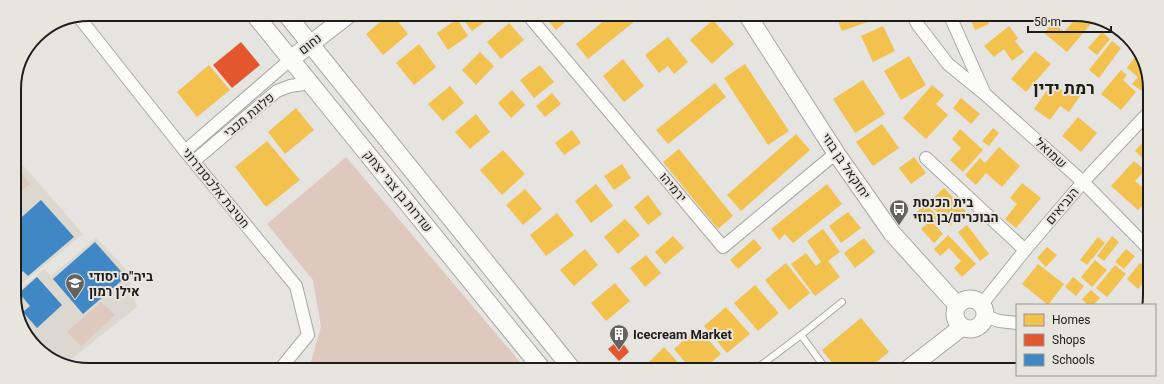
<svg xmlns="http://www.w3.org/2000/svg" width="1164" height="384" font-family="Roboto,Heebo,sans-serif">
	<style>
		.built { fill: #dcd8cf }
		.green { fill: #dfc8bd }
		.homes { fill: #f2c14e }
		.shops { fill: #e4572e }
		.schools { fill: #3f88c5 }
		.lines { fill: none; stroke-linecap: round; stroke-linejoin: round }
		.lane-casing { stroke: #a8a8a5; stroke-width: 8 }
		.street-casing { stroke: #a8a8a5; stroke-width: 14 }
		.secondary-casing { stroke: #a8a8a5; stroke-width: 19 }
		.lane { stroke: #fbfbfa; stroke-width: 6 }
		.street { stroke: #fbfbfa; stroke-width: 12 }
		.secondary { stroke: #fbfbfa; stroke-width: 17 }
		.labels { text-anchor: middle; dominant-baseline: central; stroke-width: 4; stroke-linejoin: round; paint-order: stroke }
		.street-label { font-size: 13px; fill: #1e1d1b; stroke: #e8e5de }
		.poi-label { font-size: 13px; font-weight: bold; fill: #1e1d1b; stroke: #e8e5de; text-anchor: start }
		.district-label { font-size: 17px; font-weight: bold; fill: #1e1d1b; stroke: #e8e5de }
		.rim { fill: none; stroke: #1e1d1b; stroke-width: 2 }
	</style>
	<rect width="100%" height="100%" fill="#e6e4e0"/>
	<g class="built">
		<polygon points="15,156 83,234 15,289"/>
		<polygon points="96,238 126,269 137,307 65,364 33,344 15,309 15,294 44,269 51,276"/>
	</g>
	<g class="green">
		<polygon points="346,157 520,362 519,368 306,368 310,365 321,327 313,280 267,224"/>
		<polygon points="15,164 30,184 15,196"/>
		<polygon points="101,302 115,315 81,346 67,332"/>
	</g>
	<g class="homes">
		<polygon points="388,15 393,15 408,34 383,55 366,34"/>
		<polygon points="460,15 494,15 472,31"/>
		<polygon points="547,15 573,15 556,30 545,17"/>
		<polygon points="611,15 632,15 636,20 588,59 576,44"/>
		<polygon points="836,16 872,16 873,20 842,31"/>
		<polygon points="969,16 986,16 989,24 975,30"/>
		<polygon points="1077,17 1090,17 1094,20 1067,52 1044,33 1053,22 1064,32"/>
		<polygon points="457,19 468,36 448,50 437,33"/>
		<polygon points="713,20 734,44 712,64 690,40"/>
		<polygon points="509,23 524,40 501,59 487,42"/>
		<polygon points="883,26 895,51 873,62 861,36"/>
		<polygon points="1009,26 1018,38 1015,41 1024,52 1012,61 1004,49 994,57 984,46"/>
		<polygon points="1102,32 1110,39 1097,55 1088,48"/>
		<polygon points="668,37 688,62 674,74 668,66 659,73 645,55"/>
		<polygon points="1112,41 1121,48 1099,78 1089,70"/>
		<polygon points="419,44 436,67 414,85 396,63"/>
		<polygon points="1035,51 1051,64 1026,92 1011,79"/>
		<polygon points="480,52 494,66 476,85 462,70"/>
		<polygon points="909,56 926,85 901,100 884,71"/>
		<polygon points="1134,58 1145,67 1149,75 1149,83 1142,91 1132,84 1138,77 1127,68"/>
		<polygon points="623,59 644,86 624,102 603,76"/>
		<polygon points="745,64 789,131 768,145 724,78"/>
		<polygon points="209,65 230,90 197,117 177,92"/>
		<polygon points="540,65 554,82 534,98 520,80"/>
		<polygon points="1121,70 1127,75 1123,80 1136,92 1121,110 1101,94"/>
		<polygon points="863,80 885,114 855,133 833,99"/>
		<polygon points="715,83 726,97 668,144 656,130"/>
		<polygon points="1052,83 1069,95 1077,84 1085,89 1069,112 1060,106 1050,120 1034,109"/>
		<polygon points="932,85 944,95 936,104 948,115 926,139 903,118"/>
		<polygon points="450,86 464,103 443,121 428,104"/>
		<polygon points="512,90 525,105 511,118 498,103"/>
		<polygon points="552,93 561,104 545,117 536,106"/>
		<polygon points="961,98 980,114 971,124 953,108"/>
		<polygon points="296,108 314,130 285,154 268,132"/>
		<polygon points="476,114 490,132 470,149 455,132"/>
		<polygon points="1078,117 1097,133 1081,152 1062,136"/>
		<polygon points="882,124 899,148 873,166 856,142"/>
		<polygon points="993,128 999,133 989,146 982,141"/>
		<polygon points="960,129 983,150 963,172 950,160 961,148 952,139"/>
		<polygon points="572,130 581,143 564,155 555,143"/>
		<polygon points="796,134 810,150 741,211 727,195"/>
		<polygon points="1148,136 1148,163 1135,151"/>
		<polygon points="267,141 300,180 266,207 235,167"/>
		<polygon points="999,147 1020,166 1002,187 986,173 976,185 965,175 980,158 985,163"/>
		<polygon points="679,149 733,216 718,229 663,162"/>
		<polygon points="503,150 525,174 502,195 480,170"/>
		<polygon points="914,157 926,173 911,184 899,168"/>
		<polygon points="1134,161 1145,170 1135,181 1148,192 1148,199 1138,210 1111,186"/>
		<polygon points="622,164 631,178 614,190 604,176"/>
		<polygon points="1022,183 1041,198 1016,228 1005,219 1017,204 1010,198"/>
		<polygon points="596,184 613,206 591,223 575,201"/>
		<polygon points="827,184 842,204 793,243 785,234 779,240 771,229"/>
		<polygon points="944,188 966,211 950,226 928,203"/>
		<polygon points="525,189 542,209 523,225 506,205"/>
		<polygon points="648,195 662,214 648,225 634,207"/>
		<polygon points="925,204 940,218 934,224 943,234 934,243 921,229 928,223 917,212"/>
		<polygon points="848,212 861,228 841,243 829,226"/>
		<polygon points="557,213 574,235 546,256 530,235"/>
		<polygon points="625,219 640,235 618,254 604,237"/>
		<polygon points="967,225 989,254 980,261 958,232"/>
		<polygon points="823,229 840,252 828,261 840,277 815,296 791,264 806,253 816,266 821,262 807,241"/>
		<polygon points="948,235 976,264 962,277 954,268 961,261 949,248 940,256 934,249"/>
		<polygon points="673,236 684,248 665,264 655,252"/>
		<polygon points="1112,236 1119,242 1104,261 1097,256"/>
		<polygon points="1098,237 1105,243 1087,265 1080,260"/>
		<polygon points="864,238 875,252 855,268 844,253"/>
		<polygon points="754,239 762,248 738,269 730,260"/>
		<polygon points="1047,247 1057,255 1046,267 1037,258"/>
		<polygon points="585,249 598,265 574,286 560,270"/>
		<polygon points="1126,249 1135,256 1124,269 1115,262"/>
		<polygon points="646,255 661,273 645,287 630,268"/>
		<polygon points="1095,260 1107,270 1092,287 1081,277"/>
		<polygon points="786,263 810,293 789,310 765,280"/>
		<polygon points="1140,263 1148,269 1148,277 1138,289 1127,279"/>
		<polygon points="1038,264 1064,284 1048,305 1022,284"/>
		<polygon points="1115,265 1126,274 1107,297 1096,288"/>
		<polygon points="1073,277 1084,286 1076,296 1065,287"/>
		<polygon points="615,283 630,301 606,321 591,303"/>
		<polygon points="755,285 779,313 758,331 734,303"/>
		<polygon points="1091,290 1100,298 1093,305 1088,305 1082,299"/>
		<polygon points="726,307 750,334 727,353 704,326"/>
		<polygon points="861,318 889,352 868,369 837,369 822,350"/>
		<polygon points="698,328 721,354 704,369 691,369 674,349"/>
		<polygon points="664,347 684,369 646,369 644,367"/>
	</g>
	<g class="shops">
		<polygon points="241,42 260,65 232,88 213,65"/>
		<polygon points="620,339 629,352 619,361 608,349"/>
	</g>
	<g class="schools">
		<polygon points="41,200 74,237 28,276 23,271 15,278 15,223"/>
		<polygon points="95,242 126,277 83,314 53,279"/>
		<polygon points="37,277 62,305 37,328 23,312 30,306 19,293"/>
	</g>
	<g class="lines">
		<g class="lane-casing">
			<g id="lane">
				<polyline points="801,335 826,369"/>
				<polyline points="756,369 801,335 842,302"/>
			</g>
		</g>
		<g class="street-casing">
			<g id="street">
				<polyline points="528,15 723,247 836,153"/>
				<polyline points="78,16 185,151 296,286 308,335 281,368"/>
				<polyline points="913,16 918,25 948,64 986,95 1083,182 1148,248"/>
				<polyline points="950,16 984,92"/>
				<polyline points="185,151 291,59"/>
				<polyline points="926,158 1025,250"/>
				<polyline points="194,161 277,91 290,86 311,83"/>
				<polyline points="982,304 1025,250 1083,182 1148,113"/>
				<polyline points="985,316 999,321 1017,323"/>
			</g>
		</g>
		<g class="secondary-casing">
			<g id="secondary">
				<polyline points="254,14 542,369"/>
				<polyline points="287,15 572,369"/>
				<polyline points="748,16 836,153 892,233 957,305"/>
				<polyline points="291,59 348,15"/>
				<circle cx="970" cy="314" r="15"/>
				<polyline points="908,369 962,327"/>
			</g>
		</g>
		<use href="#lane" class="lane"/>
		<use href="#street" class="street"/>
		<use href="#secondary" class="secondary"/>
	</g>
	<defs>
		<g id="bus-pin" transform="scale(1)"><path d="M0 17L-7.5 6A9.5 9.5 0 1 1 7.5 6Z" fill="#646360" stroke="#e8e5de"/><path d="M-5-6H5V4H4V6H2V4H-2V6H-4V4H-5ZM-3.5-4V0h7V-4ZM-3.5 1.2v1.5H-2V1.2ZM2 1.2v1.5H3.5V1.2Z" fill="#fff"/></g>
		<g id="school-pin" transform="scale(1)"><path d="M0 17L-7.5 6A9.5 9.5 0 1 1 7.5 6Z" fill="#646360" stroke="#e8e5de"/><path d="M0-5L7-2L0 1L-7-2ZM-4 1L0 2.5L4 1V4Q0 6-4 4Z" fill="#fff"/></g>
		<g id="building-pin" transform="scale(1)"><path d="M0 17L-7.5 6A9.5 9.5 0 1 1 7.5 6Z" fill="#646360" stroke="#e8e5de"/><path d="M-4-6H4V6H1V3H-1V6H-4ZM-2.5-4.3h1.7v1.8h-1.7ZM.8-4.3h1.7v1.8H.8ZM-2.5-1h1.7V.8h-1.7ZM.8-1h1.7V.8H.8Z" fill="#fff"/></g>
	</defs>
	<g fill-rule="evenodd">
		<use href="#bus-pin" x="899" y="209"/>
		<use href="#school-pin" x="75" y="283"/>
		<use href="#building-pin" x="619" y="334"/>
	</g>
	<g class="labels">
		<g class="street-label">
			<text transform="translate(310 44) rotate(-38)">נחום</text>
			<text transform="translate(249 115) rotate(-40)">פלוגת מכבי</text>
			<text transform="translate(1051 153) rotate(42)">שמואל</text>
			<text transform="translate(846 166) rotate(56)">יחזקאל בן בוזי</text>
			<text transform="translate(673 187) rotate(50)">ירמיהו</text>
			<text transform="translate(216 188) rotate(51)">חטיבת אלכסנדרוני</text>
			<text transform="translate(398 191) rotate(51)">שדרות בן צבי יצחק</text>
			<text transform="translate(1062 206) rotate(-50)">הנביאים</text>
		</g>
		<g class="poi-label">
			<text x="913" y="202">בית הכנסת<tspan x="913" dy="15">הבוכרים/בן בוזי</tspan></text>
			<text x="89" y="276">ביה"ס יסודי<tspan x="89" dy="15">אילן רמון</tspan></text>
			<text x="633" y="334">Icecream Market</text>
		</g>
		<g class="district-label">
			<text x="1064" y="88">רמת ידין</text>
		</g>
	</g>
	<path d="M0 0H1164V384H0ZM89 21H1075A68 68 0 0 1 1143 89V295A68 68 0 0 1 1075 363H89A68 68 0 0 1 21 295V89A68 68 0 0 1 89 21Z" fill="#e8e5de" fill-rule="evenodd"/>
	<path class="rim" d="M89 21H1075A68 68 0 0 1 1143 89V295A68 68 0 0 1 1075 363H89A68 68 0 0 1 21 295V89A68 68 0 0 1 89 21Z"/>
	<rect x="1016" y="304" width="140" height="72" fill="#e8e5de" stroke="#979590"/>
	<rect x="1024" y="314" width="20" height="12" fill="#f2c14e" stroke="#979590"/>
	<text x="1052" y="324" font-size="12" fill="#1e1d1b">Homes</text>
	<rect x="1024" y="334" width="20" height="12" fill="#e4572e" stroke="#979590"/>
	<text x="1052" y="344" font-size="12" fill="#1e1d1b">Shops</text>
	<rect x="1024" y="354" width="20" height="12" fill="#3f88c5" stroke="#979590"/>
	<text x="1052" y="364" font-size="12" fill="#1e1d1b">Schools</text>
	<path d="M1028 26v6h83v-6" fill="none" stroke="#1e1d1b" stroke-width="2"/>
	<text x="1034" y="26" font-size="12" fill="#1e1d1b" stroke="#e8e5de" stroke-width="3" paint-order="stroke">50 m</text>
</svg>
